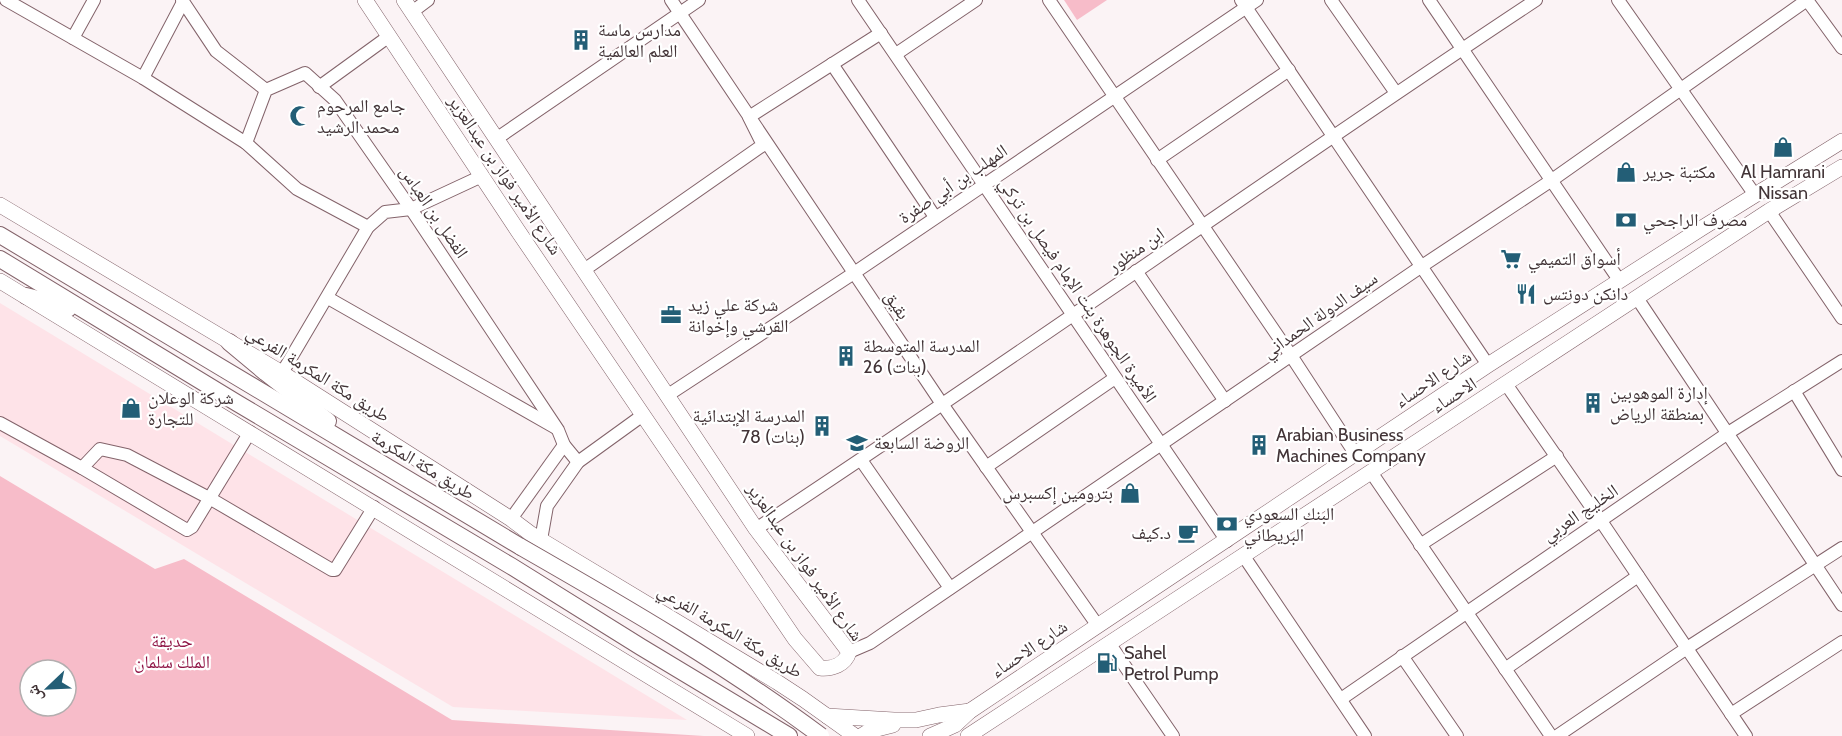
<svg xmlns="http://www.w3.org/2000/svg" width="1842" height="736" font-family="Cabin,'Noto Naskh Arabic',sans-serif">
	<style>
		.built { fill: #fee3e8 }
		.green { fill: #f7bcc9; fill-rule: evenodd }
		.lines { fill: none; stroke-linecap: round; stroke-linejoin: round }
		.minor-casing { stroke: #83636a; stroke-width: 14 }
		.major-casing { stroke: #83636a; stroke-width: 16 }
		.highway-casing { stroke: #83636a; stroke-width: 18 }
		.minor { stroke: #fff; stroke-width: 12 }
		.major { stroke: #fff; stroke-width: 15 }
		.highway { stroke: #fff; stroke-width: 16 }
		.highway-bridge-casing { stroke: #83636a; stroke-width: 18; stroke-linecap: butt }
		.highway-bridge { stroke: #fff; stroke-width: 16 }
		.labels { text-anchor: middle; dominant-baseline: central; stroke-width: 4.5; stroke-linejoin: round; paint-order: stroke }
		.poi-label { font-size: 18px; fill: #423437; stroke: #fff; text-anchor: start }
		.street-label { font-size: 18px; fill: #423437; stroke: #fff }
		.park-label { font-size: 18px; fill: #901647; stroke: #fff }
	</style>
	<rect width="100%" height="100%" fill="#fbf3f5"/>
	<polygon class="built" points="0,303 687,720 453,707 0,436"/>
	<g class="green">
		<polygon points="1064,0 1107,0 1077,20"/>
		<path d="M0,476L155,569L184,559L452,720L704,736H0ZM30,670H66V706H30Z"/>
	</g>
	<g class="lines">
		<g class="minor-casing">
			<g id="minor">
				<polyline points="6,0 143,78 246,143 297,189 368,227"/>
				<polyline points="182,0 216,51 266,90"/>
				<polyline points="671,0 942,404 1098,626"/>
				<polyline points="858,0 1227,541"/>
				<polyline points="1049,0 1292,357 1356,455"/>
				<polyline points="1241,0 1488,365"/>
				<polyline points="1331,0 1396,93"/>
				<polyline points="1429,0 1619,280"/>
				<polyline points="1618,0 1755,195"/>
				<polyline points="1807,0 1842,48"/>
				<polyline points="412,12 428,0"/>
				<polyline points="73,38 94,0"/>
				<polyline points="896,54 976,0"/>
				<polyline points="832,64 935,217"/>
				<polyline points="143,78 183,2"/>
				<polyline points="319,87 388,37"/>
				<polyline points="496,139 699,0"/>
				<polyline points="246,143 266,90 305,73 335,100 411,209 558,430 564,445 578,462"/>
				<polyline points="1157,160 1289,70"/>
				<polyline points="1769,211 1842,318"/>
				<polyline points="584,270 763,145 749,117 881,33"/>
				<polyline points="1136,271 1225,401"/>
				<polyline points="328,298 556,428"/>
				<polyline points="1637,298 1842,605"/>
				<polyline points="282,373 368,227 385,212 411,209 482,176"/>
				<polyline points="1506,384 1601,521 1746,736"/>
				<polyline points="1794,391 1842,470"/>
				<polyline points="668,395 854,273 1257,0"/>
				<polyline points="0,423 82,468 187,530 192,527 250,432"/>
				<polyline points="861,460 950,588"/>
				<polyline points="986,467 1115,378"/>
				<polyline points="82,468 100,449 127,455 211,499 332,570 335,570 374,507"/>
				<polyline points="1371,472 1551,736"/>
				<polyline points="511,519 564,445"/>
				<path d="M756,529C1019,356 1274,173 1536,0"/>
				<polyline points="541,540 547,506 578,462 643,415"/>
				<polyline points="1420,545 1557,456"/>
				<polyline points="1243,555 1365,736"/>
				<polyline points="1109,643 1173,736"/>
				<polyline points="849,652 870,643 1422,266 1552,180 1807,0"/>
				<polyline points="1402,656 1457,736"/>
				<polyline points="1505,669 1638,576"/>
				<polyline points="1341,699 1728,433 1842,361"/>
				<polyline points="1731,714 1842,642"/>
				<polyline points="1557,736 1687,648 1842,548"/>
			</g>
		</g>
		<g class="major-casing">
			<g id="major">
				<path d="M365,0L518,231L795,639L820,668C832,669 845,665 849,652L756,529L404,0"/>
				<polyline points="0,205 282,373 511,519 531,534 777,682 803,699 855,736"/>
				<polyline points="0,281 747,736"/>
				<polyline points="827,716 894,720 916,720 939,715 970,711"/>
				<polyline points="861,736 869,731 893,725"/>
				<polyline points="930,736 955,725 970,711 1488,365 1702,228 1842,141"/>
				<polyline points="968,736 1769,211 1842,167"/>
			</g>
		</g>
		<g class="highway-casing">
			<g id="highway">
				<polyline points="0,235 521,547"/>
				<polyline points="0,259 237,403 511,566 641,647 789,736"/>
				<polyline points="26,296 61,305 68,309"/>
				<polyline points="229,342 266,373 328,421"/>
			</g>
		</g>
		<use href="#minor" class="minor"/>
		<use href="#major" class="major"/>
		<use href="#highway" class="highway"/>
		<g class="highway-bridge-casing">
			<path id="highway-bridge" d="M521,547C624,606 726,665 821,736"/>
		</g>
		<use href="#highway-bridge" class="highway-bridge"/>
	</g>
	<defs>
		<g id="building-bare" transform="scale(1.62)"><path d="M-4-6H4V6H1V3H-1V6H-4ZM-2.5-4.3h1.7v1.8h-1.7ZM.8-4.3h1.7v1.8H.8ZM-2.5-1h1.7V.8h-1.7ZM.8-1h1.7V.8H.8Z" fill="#235e76" stroke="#fff" stroke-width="2.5" paint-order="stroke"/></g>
		<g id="mosque-bare" transform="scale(1.62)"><path d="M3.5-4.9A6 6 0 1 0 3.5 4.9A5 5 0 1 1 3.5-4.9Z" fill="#235e76" stroke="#fff" stroke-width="2.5" paint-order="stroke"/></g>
		<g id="shop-bare" transform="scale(1.62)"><path d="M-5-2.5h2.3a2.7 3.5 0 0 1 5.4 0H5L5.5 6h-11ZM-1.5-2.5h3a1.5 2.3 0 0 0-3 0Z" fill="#235e76" stroke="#fff" stroke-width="2.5" paint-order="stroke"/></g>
		<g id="bank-bare" transform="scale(1.62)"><path d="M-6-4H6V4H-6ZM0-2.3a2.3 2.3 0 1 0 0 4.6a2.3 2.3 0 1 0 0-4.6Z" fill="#235e76" stroke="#fff" stroke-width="2.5" paint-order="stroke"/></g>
		<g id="supermarket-bare" transform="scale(1.62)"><path d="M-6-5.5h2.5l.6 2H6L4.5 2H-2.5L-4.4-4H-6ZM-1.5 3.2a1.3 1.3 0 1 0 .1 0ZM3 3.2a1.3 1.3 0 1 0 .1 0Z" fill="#235e76" stroke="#fff" stroke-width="2.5" paint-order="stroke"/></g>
		<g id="restaurant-bare" transform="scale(1.62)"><path d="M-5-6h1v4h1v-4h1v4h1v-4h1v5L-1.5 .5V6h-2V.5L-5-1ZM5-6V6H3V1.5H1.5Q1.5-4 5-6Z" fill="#235e76" stroke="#fff" stroke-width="2.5" paint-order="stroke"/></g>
		<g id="office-bare" transform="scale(1.62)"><path d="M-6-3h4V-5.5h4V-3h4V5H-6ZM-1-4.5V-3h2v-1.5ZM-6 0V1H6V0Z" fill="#235e76" stroke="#fff" stroke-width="2.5" paint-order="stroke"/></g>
		<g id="school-bare" transform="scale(1.62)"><path d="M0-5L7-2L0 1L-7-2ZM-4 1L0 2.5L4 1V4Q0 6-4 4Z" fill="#235e76" stroke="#fff" stroke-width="2.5" paint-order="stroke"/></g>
		<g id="cafe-bare" transform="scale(1.62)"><path d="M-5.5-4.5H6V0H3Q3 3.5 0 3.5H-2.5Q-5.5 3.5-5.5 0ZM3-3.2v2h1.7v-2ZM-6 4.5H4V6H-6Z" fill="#235e76" stroke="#fff" stroke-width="2.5" paint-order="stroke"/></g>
		<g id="fuel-bare" transform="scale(1.62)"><path d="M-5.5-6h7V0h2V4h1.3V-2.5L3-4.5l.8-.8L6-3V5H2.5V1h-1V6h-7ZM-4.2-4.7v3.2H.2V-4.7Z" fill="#235e76" stroke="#fff" stroke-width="2.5" paint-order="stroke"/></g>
	</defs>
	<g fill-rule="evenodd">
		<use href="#building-bare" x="581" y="40"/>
		<use href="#mosque-bare" x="300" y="116"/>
		<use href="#shop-bare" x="1783" y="147"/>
		<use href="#shop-bare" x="1626" y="172"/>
		<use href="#bank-bare" x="1626" y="220"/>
		<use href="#supermarket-bare" x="1511" y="259"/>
		<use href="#restaurant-bare" x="1526" y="294"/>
		<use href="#office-bare" x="671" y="315"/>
		<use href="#building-bare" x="846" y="356"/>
		<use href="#building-bare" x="1593" y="403"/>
		<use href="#shop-bare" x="131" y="408"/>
		<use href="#building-bare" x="822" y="426"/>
		<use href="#school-bare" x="857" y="443"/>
		<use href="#building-bare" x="1259" y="445"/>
		<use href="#shop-bare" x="1130" y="493"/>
		<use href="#bank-bare" x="1227" y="524"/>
		<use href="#cafe-bare" x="1188" y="533"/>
		<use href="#fuel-bare" x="1107" y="663"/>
	</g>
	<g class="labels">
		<g class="poi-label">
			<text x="598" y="30">مدارس ماسة<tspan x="598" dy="21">العلم العالمية</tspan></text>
			<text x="317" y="106">جامع المرحوم<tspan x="317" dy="21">محمد الرشيد</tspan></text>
			<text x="1643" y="172">مكتبة جرير</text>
			<text x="1783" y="172" text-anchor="middle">Al Hamrani<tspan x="1783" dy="21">Nissan</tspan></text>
			<text x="1643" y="220">مصرف الراجحي</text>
			<text x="1528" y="259">أسواق التميمي</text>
			<text x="1543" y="294">دانكن دونتس</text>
			<text x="688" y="305">شركة علي زيد<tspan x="688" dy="21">القرشي وإخوانة</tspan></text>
			<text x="863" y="346">المدرسة المتوسطة<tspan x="863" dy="21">26 (بنات)</tspan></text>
			<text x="1610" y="393">إدارة الموهوبين<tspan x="1610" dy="21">بمنطقة الرياض</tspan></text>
			<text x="148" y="398">شركة الوعلان<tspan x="148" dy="21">للتجارة</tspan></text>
			<text x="805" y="416" text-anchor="end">المدرسة الإبتدائية<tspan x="805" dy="21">78 (بنات)</tspan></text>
			<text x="1276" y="435">Arabian Business<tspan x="1276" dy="21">Machines Company</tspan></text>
			<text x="874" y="443">الروضة السابعة</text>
			<text x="1113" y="493" text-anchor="end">بترومين إكسبرس</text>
			<text x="1244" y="514">البنك السعودي<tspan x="1244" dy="21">البريطاني</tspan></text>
			<text x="1171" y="533" text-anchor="end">د.كيف</text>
			<text x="1124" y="653">Sahel<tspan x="1124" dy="21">Petrol Pump</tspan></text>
		</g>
		<g class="street-label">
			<text transform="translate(505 175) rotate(56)">شارع الأمير فواز بن عبدالعزير</text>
			<text transform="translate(953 184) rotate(-34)">المهلب بن أبي صفرة</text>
			<text transform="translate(434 212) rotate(56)">الفضل بن العباس</text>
			<text transform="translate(1136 250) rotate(-35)">ابن منظور</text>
			<text transform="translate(1078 290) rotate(56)">الأميرة الجوهرة بنت الإمام فيصل بن تركي</text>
			<text transform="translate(897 305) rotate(56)">بقيق</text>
			<text transform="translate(1320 315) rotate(-35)">سيف الدولة الحمداني</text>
			<text transform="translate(318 374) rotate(32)">طريق مكة المكرمة الفرعي</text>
			<text transform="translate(1433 379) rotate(-34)">شارع الاحساء</text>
			<text transform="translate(1454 395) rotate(-33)">الاحساء</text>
			<text transform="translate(423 465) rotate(31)">طريق مكة المكرمة</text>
			<text transform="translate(1580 513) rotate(-34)">الخليج العربي</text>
			<text transform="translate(805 562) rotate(55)">شارع الأمير فواز بن عبدالعزير</text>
			<text transform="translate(730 631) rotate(31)">طريق مكة المكرمة الفرعي</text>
			<text transform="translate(1029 649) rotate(-34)">شارع الاحساء</text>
		</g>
		<g class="park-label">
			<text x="172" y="641">حديقة<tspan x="172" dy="21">الملك سلمان</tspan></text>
		</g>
	</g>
	<g transform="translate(48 688) rotate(247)"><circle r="28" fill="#ffffff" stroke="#b3aeaf" stroke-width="1.5"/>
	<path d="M0-4.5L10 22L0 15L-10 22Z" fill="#235e76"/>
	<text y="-9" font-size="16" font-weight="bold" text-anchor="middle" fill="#423437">ش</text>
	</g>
</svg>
